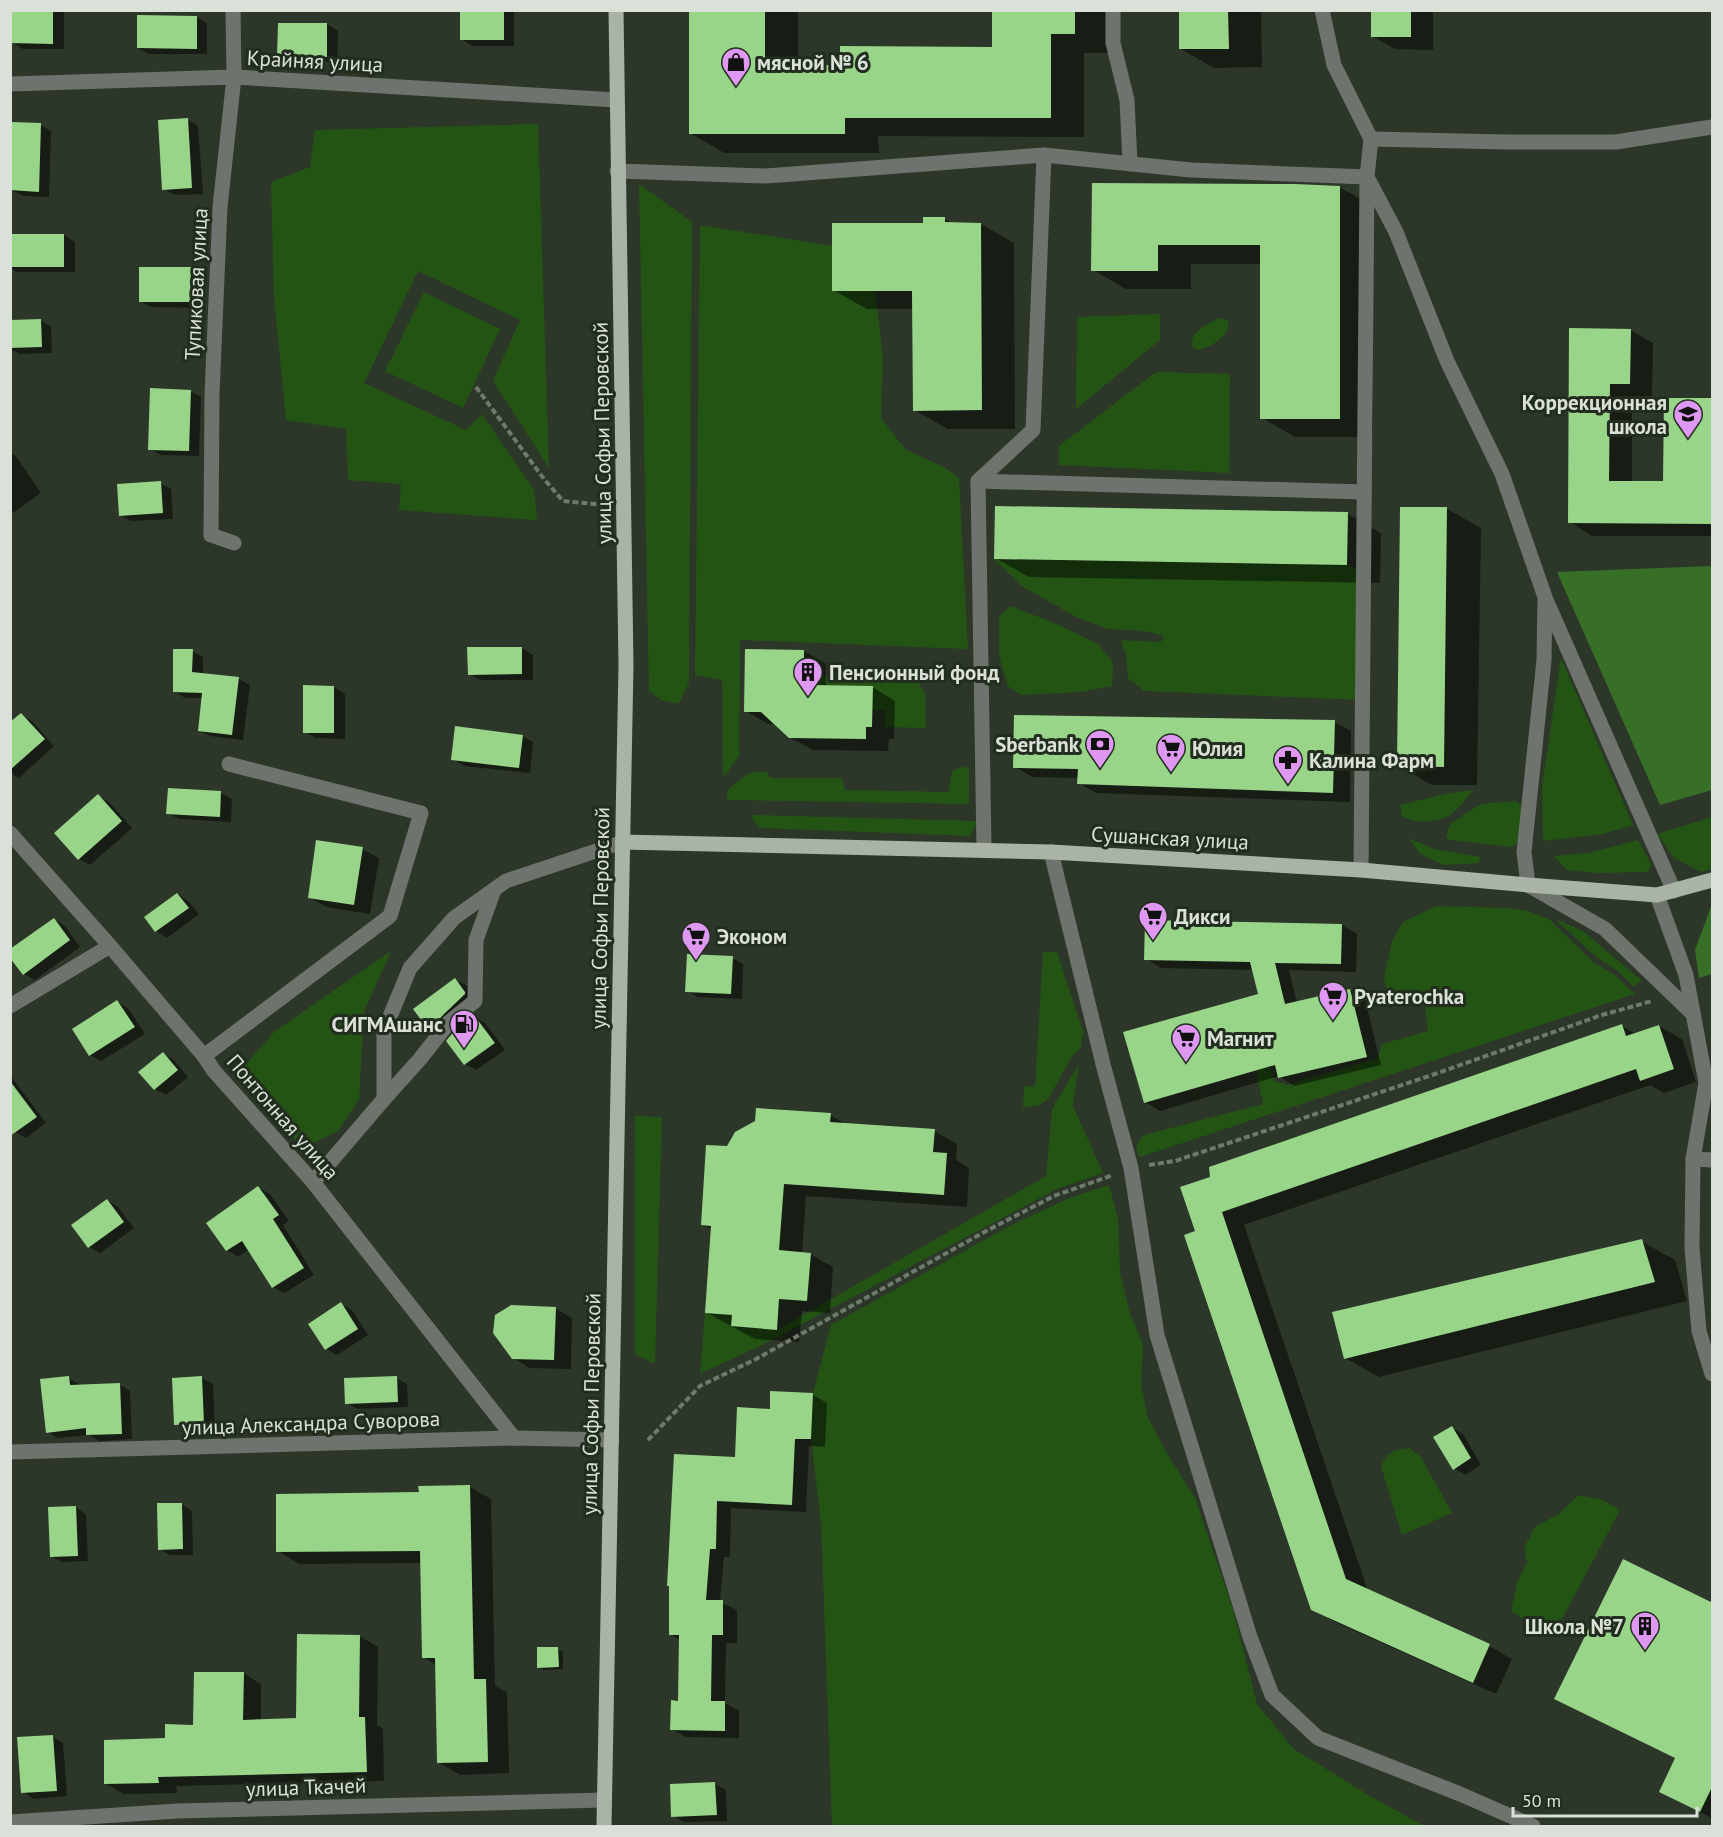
<svg xmlns="http://www.w3.org/2000/svg" width="1723" height="1837" font-family="'PT Sans',sans-serif">
	<style>
		.green { fill: #245414 }
		.forest { fill: #376f27 }
		.shadow { fill: #0007 }
		.building { fill: #99d589 }
		.lines { fill: none; stroke-linecap: round; stroke-linejoin: round }
		.path { stroke: #70796d; stroke-width: 4; stroke-dasharray: 6 3; stroke-linecap: butt }
		.minor { stroke: #6e746d; stroke-width: 15 }
		.major { stroke: #a9b4a6; stroke-width: 15 }
		.labels { text-anchor: middle; dominant-baseline: central; stroke-width: 6; stroke-linejoin: round; paint-order: stroke }
		.street-label { font-size: 21px; fill: #dae1d8; stroke: #222d1f }
		.poi-label { font-size: 21px; font-weight: bold; fill: #dae1d8; stroke: #222d1f; text-anchor: start }
	</style>
	<rect width="100%" height="100%" fill="#2c3729"/>
	<g class="green">
		<polygon points="538,124 549,468 493,381 520,320 418,271 364,383 466,430 482,414 534,490 537,520 399,510 401,484 348,480 346,429 286,420 274,299 271,182 310,167 315,130"/>
		<polygon points="639,184 692,222 689,682 679,704 661,700 649,691"/>
		<polygon points="700,225 832,246 832,291 875,291 883,357 881,418 906,450 944,467 959,478 968,649 740,640 739,756 723,778 722,680 695,675"/>
		<polygon points="424,292 500,329 463,408 385,371"/>
		<polygon points="1160,314 1160,340 1076,409 1077,317"/>
		<path d="M1218,318L1227,320L1229,326C1225,338 1211,347 1198,350L1192,347C1189,332 1207,325 1218,318Z"/>
		<polygon points="1156,372 1230,374 1229,473 1059,465 1059,446"/>
		<polygon points="994,559 1347,565 1364,572 1362,700 1144,691 1128,678 1126,656 1121,640 1161,642 1164,636 1145,631 1108,629 1076,617 1022,586"/>
		<polygon points="1010,606 1057,624 1098,644 1113,662 1112,686 1081,692 1021,695 1008,686 999,656 999,617"/>
		<polygon points="1561,658 1633,825 1603,834 1543,841 1542,787"/>
		<polygon points="815,676 909,678 916,680 925,692 926,728 885,727 885,710 872,710 873,686 815,685"/>
		<polygon points="961,767 969,768 969,804 727,800 727,790 751,772 768,772 770,778 842,778 845,790 948,792 952,771"/>
		<path d="M1474,790C1467,797 1459,809 1450,815C1436,823 1416,824 1402,816L1400,805L1450,793Z"/>
		<polygon points="1516,801 1521,805 1521,841 1512,847 1449,840 1446,836 1450,824 1481,804"/>
		<polygon points="750,815 978,821 970,836 759,828"/>
		<polygon points="1712,817 1712,869 1701,872 1674,858 1657,834"/>
		<polygon points="1409,838 1434,849 1480,857 1479,863 1444,865 1420,854"/>
		<polygon points="1638,840 1651,864 1648,872 1598,873 1567,870 1554,856 1588,853"/>
		<path d="M1436,906L1505,908L1528,911L1549,919L1593,962L1615,975L1635,994L1140,1157C1134,1148 1137,1142 1144,1135L1263,1104L1252,1053L1266,1048L1274,1081L1287,1085L1378,1058L1382,1044L1428,1031L1424,995L1387,993L1384,977L1392,941L1403,922Z"/>
		<polygon points="1555,919 1583,931 1642,981 1633,986 1618,971 1596,957"/>
		<polygon points="391,951 364,1012 359,1100 338,1131 304,1148 256,1102 239,1072 275,1031"/>
		<polygon points="1043,952 1057,952 1083,1032 1081,1047 1071,1058 1048,1099 1039,1105 1023,1108 1024,1086 1035,1087"/>
		<polygon points="1079,1064 1073,1106 1103,1173 1057,1189 768,1342 700,1374 705,1313 732,1315 731,1326 777,1330 1046,1176 1052,1109"/>
		<polygon points="635,1116 662,1117 655,1364 635,1354"/>
		<polygon points="1109,1185 1118,1218 1120,1273 1130,1313 1143,1345 1141,1384 1148,1418 1168,1455 1195,1498 1232,1606 1257,1704 1294,1749 1370,1796 1424,1826 832,1826 821,1522 811,1439 813,1393 831,1325 1011,1225 1072,1197"/>
		<path d="M1409,1448L1421,1457L1452,1513L1402,1535L1381,1466C1388,1451 1394,1450 1409,1448Z"/>
		<polygon points="1579,1495 1603,1500 1620,1510 1562,1619 1542,1626 1525,1620 1511,1611 1517,1583 1527,1562 1524,1548 1535,1527 1557,1515"/>
	</g>
	<g class="forest">
		<polygon points="1712,566 1712,790 1660,805 1557,572"/>
		<polygon points="1712,904 1712,974 1699,978 1695,950"/>
	</g>
	<g class="shadow">
		<polygon points="12,10 64,10 64,49 23,49 12,42"/>
		<polygon points="461,10 514,10 514,46 472,46 461,39"/>
		<polygon points="690,10 798,10 798,67 842,67 994,48 994,10 1108,10 1108,53 1084,53 1084,137 878,136 879,153 724,153 690,133"/>
		<polygon points="1180,10 1261,10 1262,67 1214,68 1181,49"/>
		<polygon points="1372,10 1433,10 1433,50 1395,49 1372,36"/>
		<polygon points="196,17 207,23 207,54 149,54 138,48"/>
		<polygon points="327,24 338,31 337,62 290,61 279,55"/>
		<polygon points="187,119 198,126 203,194 175,195 164,189"/>
		<polygon points="40,125 51,131 49,197 23,196 12,190"/>
		<polygon points="1093,185 1339,187 1373,206 1373,437 1295,437 1262,418 1262,264 1191,264 1191,289 1126,289 1093,270"/>
		<polygon points="945,219 954,224 981,224 1014,243 1015,429 948,429 914,410 914,309 867,309 833,290 925,225"/>
		<polygon points="10,235 64,235 75,242 75,272 17,272 10,268"/>
		<polygon points="190,268 201,275 201,308 151,307 140,301"/>
		<polygon points="40,320 51,327 52,353 20,354 10,349 10,322"/>
		<polygon points="1570,330 1630,330 1653,343 1652,396 1632,396 1632,482 1665,482 1712,400 1712,536 1592,536 1570,522"/>
		<polygon points="190,391 201,397 199,456 161,455 150,449"/>
		<polygon points="10,453 15,455 41,493 11,514"/>
		<polygon points="160,483 171,489 173,519 131,521 120,515"/>
		<polygon points="1402,508 1447,509 1481,528 1477,785 1432,785 1398,766"/>
		<polygon points="1348,514 1381,533 1380,583 1029,577 995,558"/>
		<polygon points="522,648 533,655 533,680 480,680 469,674"/>
		<polygon points="192,651 203,657 203,675 239,679 250,685 243,740 210,736 199,730 203,698 185,698 174,691"/>
		<polygon points="804,651 826,664 826,684 831,687 872,687 895,701 894,739 889,739 888,751 813,750 789,737 776,724 768,724 746,711"/>
		<polygon points="334,687 345,694 345,739 316,738 305,732"/>
		<polygon points="21,715 32,721 54,746 19,778 10,773 10,724"/>
		<polygon points="1334,722 1351,731 1350,802 1096,793 1079,783 1079,778 1032,777 1015,767"/>
		<polygon points="522,736 533,742 530,773 464,766 453,759"/>
		<polygon points="221,793 232,799 231,822 179,819 168,813"/>
		<polygon points="98,796 109,802 132,828 90,865 79,859"/>
		<polygon points="362,849 379,858 370,914 326,907 309,897"/>
		<polygon points="178,894 188,901 199,914 167,938 156,931 146,918"/>
		<polygon points="54,919 65,926 80,947 35,980 24,974"/>
		<polygon points="1342,925 1357,934 1356,972 1289,970 1297,1003 1350,990 1365,999 1381,1065 1294,1086 1279,1076 1160,1111 1145,1102 1260,995 1254,970 1161,968 1146,959"/>
		<polygon points="732,958 743,964 742,999 698,997 687,991"/>
		<polygon points="456,980 467,986 476,999 437,1030 426,1024"/>
		<polygon points="117,1002 128,1008 145,1034 101,1061 90,1055 74,1029"/>
		<polygon points="474,1016 485,1023 505,1050 476,1070 465,1064 448,1041"/>
		<polygon points="1622,1026 1636,1034 1659,1026 1682,1039 1696,1082 1664,1093 1650,1085 1244,1225 1368,1591 1489,1646 1512,1659 1496,1694 1335,1622 1312,1609 1197,1232 1212,1178"/>
		<polygon points="163,1054 174,1060 188,1077 166,1095 155,1089"/>
		<polygon points="10,1075 46,1123 26,1138 15,1132 10,1126"/>
		<polygon points="830,1115 848,1125 934,1131 957,1144 956,1160 969,1168 967,1207 806,1196 802,1254 810,1254 833,1267 830,1313 802,1311 799,1342 755,1339 707,1313 713,1230 702,1224 728,1148"/>
		<polygon points="259,1188 270,1194 289,1221 283,1225 314,1275 284,1293 273,1287 249,1249 238,1257 227,1250"/>
		<polygon points="107,1200 118,1207 134,1228 100,1253 89,1247"/>
		<polygon points="1641,1241 1675,1260 1687,1301 1379,1377 1345,1358"/>
		<polygon points="341,1304 352,1310 368,1335 337,1355 326,1349"/>
		<polygon points="555,1308 572,1318 571,1369 530,1368 513,1358"/>
		<polygon points="68,1378 79,1384 80,1386 119,1384 130,1391 132,1439 99,1441 89,1435 58,1438 47,1432"/>
		<polygon points="202,1378 213,1384 215,1429 187,1431 176,1424"/>
		<polygon points="396,1378 407,1384 408,1407 358,1409 347,1403"/>
		<polygon points="813,1395 827,1403 825,1447 809,1446 806,1512 731,1508 730,1557 724,1557 720,1602 737,1610 737,1643 726,1643 725,1703 739,1711 739,1738 686,1737 672,1729 679,1702 680,1640 670,1634 670,1586 736,1459 771,1410"/>
		<polygon points="1452,1428 1463,1434 1481,1465 1465,1475 1454,1468"/>
		<polygon points="470,1487 491,1499 495,1686 507,1692 509,1773 460,1775 438,1762 436,1665 423,1657 421,1563 299,1564 278,1551 420,1494"/>
		<polygon points="181,1504 192,1511 193,1555 170,1555 159,1549"/>
		<polygon points="75,1507 86,1514 88,1561 62,1562 51,1556"/>
		<polygon points="1712,1604 1712,1818 1677,1801 1676,1759"/>
		<polygon points="359,1636 378,1647 377,1725 383,1729 384,1781 176,1786 177,1793 124,1794 106,1784 167,1740 194,1727 243,1673 261,1684 261,1721 297,1720"/>
		<polygon points="558,1649 563,1652 563,1669 544,1670 539,1667"/>
		<polygon points="52,1736 63,1743 67,1796 34,1799 23,1792"/>
		<polygon points="715,1784 726,1790 727,1821 684,1822 673,1816"/>
	</g>
	<g class="building">
		<polygon points="11,10 53,10 53,44 10,43"/>
		<rect x="460" y="10" width="44" height="30"/>
		<polygon points="689,10 765,10 765,65 840,65 840,46 992,47 992,10 1075,10 1075,34 1051,34 1051,118 845,118 845,134 689,134"/>
		<polygon points="1179,10 1228,10 1229,49 1179,49"/>
		<rect x="1371" y="10" width="40" height="27"/>
		<polygon points="137,15 197,16 197,49 137,48"/>
		<polygon points="278,23 327,23 327,57 277,56"/>
		<polygon points="188,118 192,188 162,190 158,120"/>
		<polygon points="12,122 41,123 39,192 10,190"/>
		<polygon points="1092,183 1295,184 1340,186 1340,419 1260,419 1260,245 1158,245 1158,271 1091,271"/>
		<polygon points="923,217 945,217 945,222 981,223 982,410 913,411 912,291 832,291 832,223 923,223"/>
		<rect x="10" y="234" width="54" height="33"/>
		<polygon points="139,267 191,267 190,302 139,302"/>
		<polygon points="41,319 42,347 10,348 10,320"/>
		<polygon points="1569,328 1631,329 1630,384 1610,384 1609,481 1663,481 1664,398 1713,398 1713,524 1568,523"/>
		<polygon points="150,388 191,390 189,451 148,450"/>
		<polygon points="161,481 163,513 119,516 117,484"/>
		<polygon points="995,506 1348,512 1347,565 994,559"/>
		<polygon points="1400,507 1447,507 1444,767 1397,766"/>
		<polygon points="467,647 522,647 522,674 468,675"/>
		<polygon points="173,649 193,649 192,672 239,677 232,735 198,731 202,693 173,692"/>
		<polygon points="745,649 804,650 804,675 815,676 815,685 873,686 872,727 866,727 866,739 789,738 761,712 744,712"/>
		<polygon points="303,685 334,686 334,733 303,733"/>
		<polygon points="21,713 45,739 10,770 10,722"/>
		<polygon points="1014,715 1335,720 1333,793 1077,784 1078,769 1013,768"/>
		<polygon points="455,726 523,735 519,768 451,760"/>
		<polygon points="168,788 221,791 220,817 166,814"/>
		<polygon points="98,794 122,821 78,860 54,833"/>
		<polygon points="316,840 363,847 354,905 308,898"/>
		<polygon points="177,893 189,908 155,932 144,917"/>
		<polygon points="54,918 70,940 23,975 10,958 10,949"/>
		<polygon points="1145,920 1342,924 1341,964 1275,963 1285,1004 1350,989 1367,1057 1278,1078 1275,1065 1144,1103 1123,1032 1258,994 1250,962 1144,960"/>
		<polygon points="687,954 733,956 731,994 685,992"/>
		<polygon points="455,978 465,992 465,994 443,1015 434,1025 431,1021 425,1025 413,1009"/>
		<polygon points="117,1000 135,1027 89,1056 72,1029"/>
		<polygon points="474,1015 495,1043 464,1065 446,1041 456,1029"/>
		<polygon points="1622,1024 1626,1036 1659,1025 1674,1069 1640,1081 1636,1069 1222,1212 1346,1579 1490,1644 1473,1683 1311,1610 1184,1235 1195,1231 1180,1187 1210,1177 1209,1167"/>
		<polygon points="163,1052 178,1070 154,1090 138,1072"/>
		<polygon points="10,1081 37,1117 10,1136"/>
		<polygon points="756,1108 831,1113 830,1122 935,1129 933,1152 947,1153 944,1195 784,1184 779,1250 811,1253 807,1301 779,1299 777,1330 731,1326 732,1315 705,1313 711,1226 701,1225 706,1145 727,1146 735,1132 755,1121"/>
		<polygon points="258,1186 279,1215 273,1219 304,1268 272,1288 242,1241 226,1251 206,1223"/>
		<polygon points="107,1199 124,1222 88,1248 71,1225"/>
		<polygon points="1642,1239 1655,1282 1344,1359 1332,1312"/>
		<polygon points="341,1302 358,1329 325,1350 308,1324"/>
		<polygon points="511,1305 556,1307 554,1360 512,1359 493,1333 495,1315"/>
		<polygon points="69,1376 70,1385 120,1383 122,1434 86,1435 86,1428 46,1433 40,1379"/>
		<polygon points="202,1376 204,1424 174,1425 172,1378"/>
		<polygon points="397,1376 398,1402 345,1404 344,1378"/>
		<polygon points="770,1391 813,1393 811,1439 795,1439 792,1505 717,1501 716,1549 710,1549 706,1600 723,1600 723,1635 712,1635 711,1701 725,1701 725,1731 670,1730 671,1700 678,1701 679,1635 669,1635 669,1586 667,1586 674,1454 735,1457 737,1407 770,1409"/>
		<polygon points="1452,1426 1471,1458 1453,1470 1433,1437"/>
		<polygon points="470,1485 474,1679 486,1679 488,1762 437,1763 435,1658 422,1658 420,1551 276,1552 276,1494 419,1492 418,1486"/>
		<polygon points="157,1503 182,1503 183,1549 158,1550"/>
		<polygon points="76,1506 78,1556 50,1557 48,1507"/>
		<polygon points="1623,1559 1713,1603 1713,1785 1700,1812 1659,1792 1675,1758 1554,1699"/>
		<polygon points="297,1634 360,1635 359,1717 365,1717 367,1772 158,1777 159,1783 104,1784 104,1740 165,1738 165,1724 193,1725 194,1672 244,1672 243,1720 296,1718"/>
		<polygon points="537,1647 558,1647 559,1667 537,1668"/>
		<polygon points="53,1735 57,1791 21,1793 17,1737"/>
		<polygon points="715,1782 717,1815 671,1817 670,1784"/>
	</g>
	<g class="lines">
		<g class="path">
			<polyline points="476,387 544,479 563,501 605,505"/>
			<polyline points="1149,1165 1175,1161 1432,1075 1602,1015 1652,1001"/>
			<polyline points="648,1440 700,1386 756,1359 988,1230 1054,1196 1113,1175"/>
		</g>
		<g class="minor">
			<polyline points="233,10 234,77 220,207 212,394 211,535 234,543"/>
			<polyline points="1113,10 1113,43 1127,100 1130,164"/>
			<polyline points="1322,10 1334,65 1371,139 1367,177 1361,870"/>
			<polyline points="10,84 234,77 616,100"/>
			<polyline points="1371,139 1506,142 1616,142 1712,127"/>
			<polyline points="617,171 766,176 1044,155 1191,170 1367,177 1396,232 1447,361 1502,474 1545,597 1544,660 1524,852 1528,885 1605,929 1693,1014"/>
			<polyline points="978,481 1364,492"/>
			<polyline points="1547,602 1674,891"/>
			<polyline points="10,833 110,946 204,1056 214,1071 313,1182 514,1438"/>
			<polyline points="984,849 978,481 1033,430 1044,155"/>
			<polyline points="1051,852 1104,1068 1131,1168 1157,1335 1250,1637 1272,1695 1318,1738 1460,1794 1533,1826"/>
			<polyline points="1657,895 1686,975 1706,1083 1693,1159 1692,1248 1699,1331 1712,1374"/>
			<polyline points="10,1006 110,946"/>
			<polyline points="204,1056 390,916 421,813 229,764"/>
			<polyline points="384,1099 420,1059 449,1022 475,1001 476,940 494,890"/>
			<polyline points="1693,1159 1712,1160"/>
			<polyline points="313,1182 384,1099 384,1031 410,968 454,918 506,881 623,842"/>
			<polyline points="10,1452 514,1438 612,1440"/>
			<polyline points="10,1822 178,1811 603,1800"/>
		</g>
		<g class="major">
			<polyline points="623,842 1051,852 1361,870 1528,885 1657,895 1712,880"/>
			<polyline points="604,1826 626,665 616,10"/>
		</g>
	</g>
	<defs>
		<g id="shop-pin" transform="scale(1.5)"><path d="M0 17L-7.5 6A9.5 9.5 0 1 1 7.5 6Z" fill="#df98f1" stroke="#222d1f"/><path d="M-5-2.5h2.3a2.7 3.5 0 0 1 5.4 0H5L5.5 6h-11ZM-1.5-2.5h3a1.5 2.3 0 0 0-3 0Z" fill="#111"/></g>
		<g id="school-pin" transform="scale(1.5)"><path d="M0 17L-7.5 6A9.5 9.5 0 1 1 7.5 6Z" fill="#df98f1" stroke="#222d1f"/><path d="M0-5L7-2L0 1L-7-2ZM-4 1L0 2.5L4 1V4Q0 6-4 4Z" fill="#111"/></g>
		<g id="building-pin" transform="scale(1.5)"><path d="M0 17L-7.5 6A9.5 9.5 0 1 1 7.5 6Z" fill="#df98f1" stroke="#222d1f"/><path d="M-4-6H4V6H1V3H-1V6H-4ZM-2.5-4.3h1.7v1.8h-1.7ZM.8-4.3h1.7v1.8H.8ZM-2.5-1h1.7V.8h-1.7ZM.8-1h1.7V.8H.8Z" fill="#111"/></g>
		<g id="bank-pin" transform="scale(1.5)"><path d="M0 17L-7.5 6A9.5 9.5 0 1 1 7.5 6Z" fill="#df98f1" stroke="#222d1f"/><path d="M-6-4H6V4H-6ZM0-2.3a2.3 2.3 0 1 0 0 4.6a2.3 2.3 0 1 0 0-4.6Z" fill="#111"/></g>
		<g id="supermarket-pin" transform="scale(1.5)"><path d="M0 17L-7.5 6A9.5 9.5 0 1 1 7.5 6Z" fill="#df98f1" stroke="#222d1f"/><path d="M-6-5.5h2.5l.6 2H6L4.5 2H-2.5L-4.4-4H-6ZM-1.5 3.2a1.3 1.3 0 1 0 .1 0ZM3 3.2a1.3 1.3 0 1 0 .1 0Z" fill="#111"/></g>
		<g id="pharmacy-pin" transform="scale(1.5)"><path d="M0 17L-7.5 6A9.5 9.5 0 1 1 7.5 6Z" fill="#df98f1" stroke="#222d1f"/><path d="M-2-6h4v4h4v4h-4v4h-4v-4h-4v-4h4Z" fill="#111"/></g>
		<g id="fuel-pin" transform="scale(1.5)"><path d="M0 17L-7.5 6A9.5 9.5 0 1 1 7.5 6Z" fill="#df98f1" stroke="#222d1f"/><path d="M-5.5-6h7V0h2V4h1.3V-2.5L3-4.5l.8-.8L6-3V5H2.5V1h-1V6h-7ZM-4.2-4.7v3.2H.2V-4.7Z" fill="#111"/></g>
	</defs>
	<g fill-rule="evenodd">
		<use href="#shop-pin" x="736" y="62"/>
		<use href="#school-pin" x="1688" y="414"/>
		<use href="#building-pin" x="808" y="672"/>
		<use href="#bank-pin" x="1100" y="744"/>
		<use href="#supermarket-pin" x="1171" y="748"/>
		<use href="#pharmacy-pin" x="1288" y="760"/>
		<use href="#supermarket-pin" x="1153" y="916"/>
		<use href="#supermarket-pin" x="696" y="936"/>
		<use href="#supermarket-pin" x="1333" y="996"/>
		<use href="#fuel-pin" x="464" y="1024"/>
		<use href="#supermarket-pin" x="1186" y="1038"/>
		<use href="#building-pin" x="1645" y="1626"/>
	</g>
	<g class="labels">
		<g class="street-label">
			<text transform="translate(315 61) rotate(3)">Крайняя улица</text>
			<text transform="translate(196 284) rotate(-87)">Тупиковая улица</text>
			<text transform="translate(602 433) rotate(-91)">улица Софьи Перовской</text>
			<text transform="translate(1170 838) rotate(3)">Сушанская улица</text>
			<text transform="translate(600 918) rotate(-89)">улица Софьи Перовской</text>
			<text transform="translate(283 1117) rotate(49)">Понтонная улица</text>
			<text transform="translate(591 1404) rotate(-89)">улица Софьи Перовской</text>
			<text transform="translate(311 1423) rotate(-2)">улица Александра Суворова</text>
			<text transform="translate(306 1787) rotate(-2)">улица Ткачей</text>
		</g>
		<g class="poi-label">
			<text x="757" y="62">мясной № 6</text>
			<text x="1667" y="402" text-anchor="end">Коррекционная<tspan x="1667" dy="24">школа</tspan></text>
			<text x="829" y="672">Пенсионный фонд</text>
			<text x="1079" y="744" text-anchor="end">Sberbank</text>
			<text x="1192" y="748">Юлия</text>
			<text x="1309" y="760">Калина Фарм</text>
			<text x="1174" y="916">Дикси</text>
			<text x="717" y="936">Эконом</text>
			<text x="1354" y="996">Pyaterochka</text>
			<text x="443" y="1024" text-anchor="end">СИГМАшанс</text>
			<text x="1207" y="1038">Магнит</text>
			<text x="1624" y="1626" text-anchor="end">Школа №7</text>
		</g>
	</g>
	<rect width="1723" height="1837" fill="none" stroke="#dae1d8" stroke-width="24"/>
	<path d="M1513 1807v9h184v-9" fill="none" stroke="#dae1d8" stroke-width="3"/>
	<text x="1522" y="1807" font-size="18" fill="#dae1d8" stroke="#222d1f" stroke-width="4.5" paint-order="stroke">50 m</text>
</svg>
